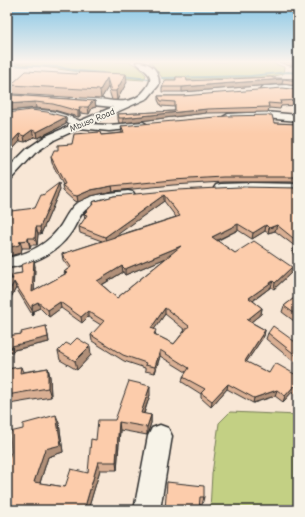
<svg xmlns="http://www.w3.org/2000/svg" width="305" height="517" font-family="'Comic Neue',sans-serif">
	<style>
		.green { fill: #c3d084; stroke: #777e58 }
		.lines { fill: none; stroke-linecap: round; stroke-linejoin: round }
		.stream { stroke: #659699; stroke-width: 2 }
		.minor-casing { stroke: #2b2b2b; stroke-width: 3 }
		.minor { fill: #f7f3e8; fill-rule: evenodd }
		.wall { fill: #d9af93; stroke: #2b2b2b; fill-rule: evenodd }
		.shaded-wall { fill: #b08f78; stroke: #2b2b2b }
		.building { fill: #fcccab; stroke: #2b2b2b; fill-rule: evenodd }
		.labels { text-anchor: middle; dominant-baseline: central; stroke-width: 4; stroke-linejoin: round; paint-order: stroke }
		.far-street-label { font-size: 9px; fill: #2b2b2b; stroke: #f7f3e8 }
	</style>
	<rect width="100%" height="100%" fill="#f8e7d6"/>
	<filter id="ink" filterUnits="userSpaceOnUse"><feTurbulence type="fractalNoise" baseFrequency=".025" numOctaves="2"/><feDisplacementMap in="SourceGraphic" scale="8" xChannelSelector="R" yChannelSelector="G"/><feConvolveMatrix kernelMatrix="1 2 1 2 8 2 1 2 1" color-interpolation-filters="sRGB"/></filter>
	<g filter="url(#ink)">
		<g class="green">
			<polygon points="8,62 130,62 139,67 146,75 144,80 129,79"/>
			<polygon points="149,62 270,62 284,67 283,74 271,77 164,80 153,65"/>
			<polygon points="230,412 298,415 298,510 210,510 212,474 219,423"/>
		</g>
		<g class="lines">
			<g class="stream">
				<path d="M7,65L60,67C73,72 89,71 103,73"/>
				<polyline points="122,76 149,79"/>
				<polyline points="162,78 251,76 288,72 298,73"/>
			</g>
			<g class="minor-casing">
				<g id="minor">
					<path d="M136,62C150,62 159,69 159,84L158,86L148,98L90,124L109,125L143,122L148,125L147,127L109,131L80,128L54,140L35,153L11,179L7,180V169L27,149L46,136L72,125C51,114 29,113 7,118V112C32,107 57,109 80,121L113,107L74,103L69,100L71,98C93,92 126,113 144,91C158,75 146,73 136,62Z"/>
					<path d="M287,85L298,87V93C289,91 264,93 260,89L264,86Z"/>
					<polygon points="265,112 298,115 298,121 265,118 228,120 223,117 228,114"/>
					<polygon points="252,183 298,184 298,192 221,192 216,191 214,188 216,185 221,184"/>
					<path d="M128,191L133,192L135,195L133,198C118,201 101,199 88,208C80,213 77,223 72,231C57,254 34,264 7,268V258C28,254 49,244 61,225C66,217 70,208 77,203C91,193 112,193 128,191Z"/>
					<polygon points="160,425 168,428 172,436 160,510 134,510 148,436 152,428"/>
				</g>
			</g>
			<use href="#minor" class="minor"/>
		</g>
		<g class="wall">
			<polygon points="279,62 298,62 290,66"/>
			<polygon points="77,74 127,82 117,100 112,100 108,87 101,99 13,94 11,85"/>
			<polygon points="176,77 187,81 273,78 298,79 298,86 282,84 182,92 162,92 162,87 176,80"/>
			<polygon points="298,90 298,105 281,106 280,109 269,108 268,112 206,113 123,123 119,123 118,119 118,114 175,111 175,107 161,106 158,100 158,96 182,96"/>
			<polygon points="12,95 95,101 96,107 92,108 89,114 80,113 80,116 78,117 54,110 36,108"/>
			<polygon points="7,113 66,117 66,124 38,138 34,137 25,142 20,141 7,156"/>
			<polygon points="274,123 298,124 298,182 223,182 173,185 113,191 91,196 78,202 74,201 63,191 62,185 63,185 52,163 51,157 58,150 72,144 101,135 122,133 121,126"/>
			<path d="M298,188V258L293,254L294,248L296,247L275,231L268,233L265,231L252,239L238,230L217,241L235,253L291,273L274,289L271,287L253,301L262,308L261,314L251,322L265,330L264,336L246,362L269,373L298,376V398L292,392L283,402L275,396L253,403L227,389L211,407L201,398V394L182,382L183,377L186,372L160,356L155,373L145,371V368L124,361L92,341L91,335L101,325L88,317L82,323L61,308L49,317L40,308L33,311V316L16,288L7,305V279H12L10,275L22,273L35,266L34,291L65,274L64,272L69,268L63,260L62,254L102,241L80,233L79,227L85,219L84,214L92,205V202L114,196ZM164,201L176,217L113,237ZM166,258L117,298L102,285L123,272L125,275ZM165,314L185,330L174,344L156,335L154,329Z"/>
			<polygon points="60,190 41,234 38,234 37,245 30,245 30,248 22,248 21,253 9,256 10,229 35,208 43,195"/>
			<polygon points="298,295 298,324 282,312 284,306"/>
			<polygon points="47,331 49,342 14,350 13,352 7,352 7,336"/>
			<polygon points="268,333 298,344 298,365 266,339"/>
			<polygon points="70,345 91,355 77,370 60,360 58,351"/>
			<polygon points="21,367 23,372 48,368 50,377 51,397 9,404 7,400 7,369"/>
			<polygon points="150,395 144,414 151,415 151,423 147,435 120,430 117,470 100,470 88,510 7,510 59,423 63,452 48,457 40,483 65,487 88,473 96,440 115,420"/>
			<polygon points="167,482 204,497 202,505 199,504"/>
		</g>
		<g class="shaded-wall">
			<polygon points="291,62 298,62 298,65 290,66"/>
			<polygon points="126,74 127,82 117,100 116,91"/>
			<polygon points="107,78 108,87 101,99 100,90"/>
			<polygon points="283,79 282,84 182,92 182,87"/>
			<polygon points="95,101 96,107 92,108 89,114 88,107 92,102"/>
			<polygon points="35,102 36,108 7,111 7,104"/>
			<polygon points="79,107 80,116 78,117 78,111"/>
			<polygon points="207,109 206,113 123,123 123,118"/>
			<polygon points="66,117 66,124 38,138 37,132"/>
			<polygon points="32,130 34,137 25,142 24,136"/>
			<polygon points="19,134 20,141 7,156 7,147"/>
			<polygon points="59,183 60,190 41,234 40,227"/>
			<polygon points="112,186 113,191 91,196 78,202 77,196 91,190"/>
			<polygon points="164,195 164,201 106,243 105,237"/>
			<polygon points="238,224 238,230 211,243 212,237"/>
			<polygon points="266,225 265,231 252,239 253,233"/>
			<polygon points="277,225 275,231 268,233 269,228"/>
			<polygon points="36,227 38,234 37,245 35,238"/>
			<polygon points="28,238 30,245 30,248 28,240"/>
			<polygon points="20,241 22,248 21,253 9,256 7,248"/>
			<polygon points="181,246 181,252 125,275 125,269"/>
			<polygon points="34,260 35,266 34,298 32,292"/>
			<polygon points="122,266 123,272 98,287 97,281"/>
			<polygon points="292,267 291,273 274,289 275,283"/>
			<polygon points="273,281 271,287 248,304 249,298"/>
			<polygon points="14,282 16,288 7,305 7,295"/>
			<polygon points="38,302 40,308 33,311 33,316 32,310 32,305"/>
			<polygon points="60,302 61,308 49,317 48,310"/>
			<polygon points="165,308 165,314 151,334 151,328"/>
			<polygon points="262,308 261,314 246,326 247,320"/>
			<polygon points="88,311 88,317 82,323 81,317"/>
			<polygon points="46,326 49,342 14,350 13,352 12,347 12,346"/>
			<polygon points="265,330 264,336 243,367 245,361"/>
			<polygon points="90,346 91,355 77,370 75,361"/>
			<polygon points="160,350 160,356 155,373 155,367"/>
			<polygon points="48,368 50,377 51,397 48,388"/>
			<polygon points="228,384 227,389 211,407 212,401"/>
			<polygon points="150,386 150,395 141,421 141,413"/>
			<polygon points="294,386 292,392 283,402 285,396"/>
			<polygon points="277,390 275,396 253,403 254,398"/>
			<polygon points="56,415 59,423 63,452 48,457 38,489 34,482"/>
			<polygon points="151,415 151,423 147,435 147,427"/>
			<polygon points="119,422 120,430 117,470 116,462"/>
			<polygon points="98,462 100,470 88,510 84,510"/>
		</g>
		<g class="building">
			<polygon points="26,71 77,74 79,72 126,74 116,91 111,91 107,78 100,90 11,85"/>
			<polygon points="176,77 186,77 187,81 271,77 273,78 298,79 298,81 283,79 182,87 162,87 166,80 176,80"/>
			<polygon points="283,88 298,90 298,100 280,101 281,104 268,103 269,107 207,109 123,118 119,118 118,114 175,111 175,102 161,101 158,96 182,96"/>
			<polygon points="7,93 12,95 95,101 92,102 88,107 79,107 80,110 78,111 53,104 35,102 7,104"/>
			<polygon points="31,110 47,112 66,117 37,132 32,130 24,136 19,134 7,147 7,113"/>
			<polygon points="272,115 274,123 298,124 298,177 223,177 173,180 112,186 91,190 77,196 73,195 62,185 65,184 51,157 54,150 58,150 58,145 72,144 74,134 100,132 101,135 124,133 121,126 226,116"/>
			<polygon points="59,183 40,227 36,227 35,238 28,238 28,240 20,241 19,245 7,248 7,228 10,229 11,211 35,208 41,195 43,195"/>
			<path d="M239,187L298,188V242L277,225L269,228L266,225L253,233L238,224L212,237L235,253L254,241L292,267L275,283L273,281L249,298L262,308L247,320L265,330L245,361L269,373L275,363L298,376V390L294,386L285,396L277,390L254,398L228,384L212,401L201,393L205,389L183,377L189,368L160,350L155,367L145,365L146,363L123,355L91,335L104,321L88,311L81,317L60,302L48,310L38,302L32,305V310L14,282L7,295V279H13L10,275L22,273L21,265L34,260L32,292L67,273L64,272L71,267L62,254L180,216L164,195L105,237L79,227L87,215L84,214L94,203L92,202L114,196L177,190ZM181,246L117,298L97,281L122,266L125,269ZM165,308L189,326L174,344L154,334L156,330L151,328Z"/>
			<polygon points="298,247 298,251 294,248"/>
			<polygon points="298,295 298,316 284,306"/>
			<polygon points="46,326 48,337 12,346 12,347 7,348 7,336 22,334 21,332"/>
			<polygon points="273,326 298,344 298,357 268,333"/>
			<polygon points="77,338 90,346 75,361 58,351 66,343 70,345"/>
			<polygon points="21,367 20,373 48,368 48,388 7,395 7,369"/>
			<polygon points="129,381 150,386 141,413 151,415 147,427 119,422 116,462 98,462 84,510 7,510 7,464 11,452 10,432 23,429 23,424 56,415 61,445 45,449 34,482 65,487 71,469 88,473 91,439 96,440 98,420 115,420"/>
			<polygon points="167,482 204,486 204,497 200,497 199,510 165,510"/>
		</g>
	</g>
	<linearGradient id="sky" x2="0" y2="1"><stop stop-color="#83c5e6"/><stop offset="0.46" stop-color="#fcf4ed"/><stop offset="1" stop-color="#fcf4ed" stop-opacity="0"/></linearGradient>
	<rect width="305" height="134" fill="url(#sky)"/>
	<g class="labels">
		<g class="far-street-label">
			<text transform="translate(92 120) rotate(-22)">Mbuso Road</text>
		</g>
	</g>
	<rect width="305" height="517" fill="none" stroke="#f7f3e8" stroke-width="24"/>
	<rect x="12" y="12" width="281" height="493" fill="none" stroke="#2b2b2b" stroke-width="1.5" filter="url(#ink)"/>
</svg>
